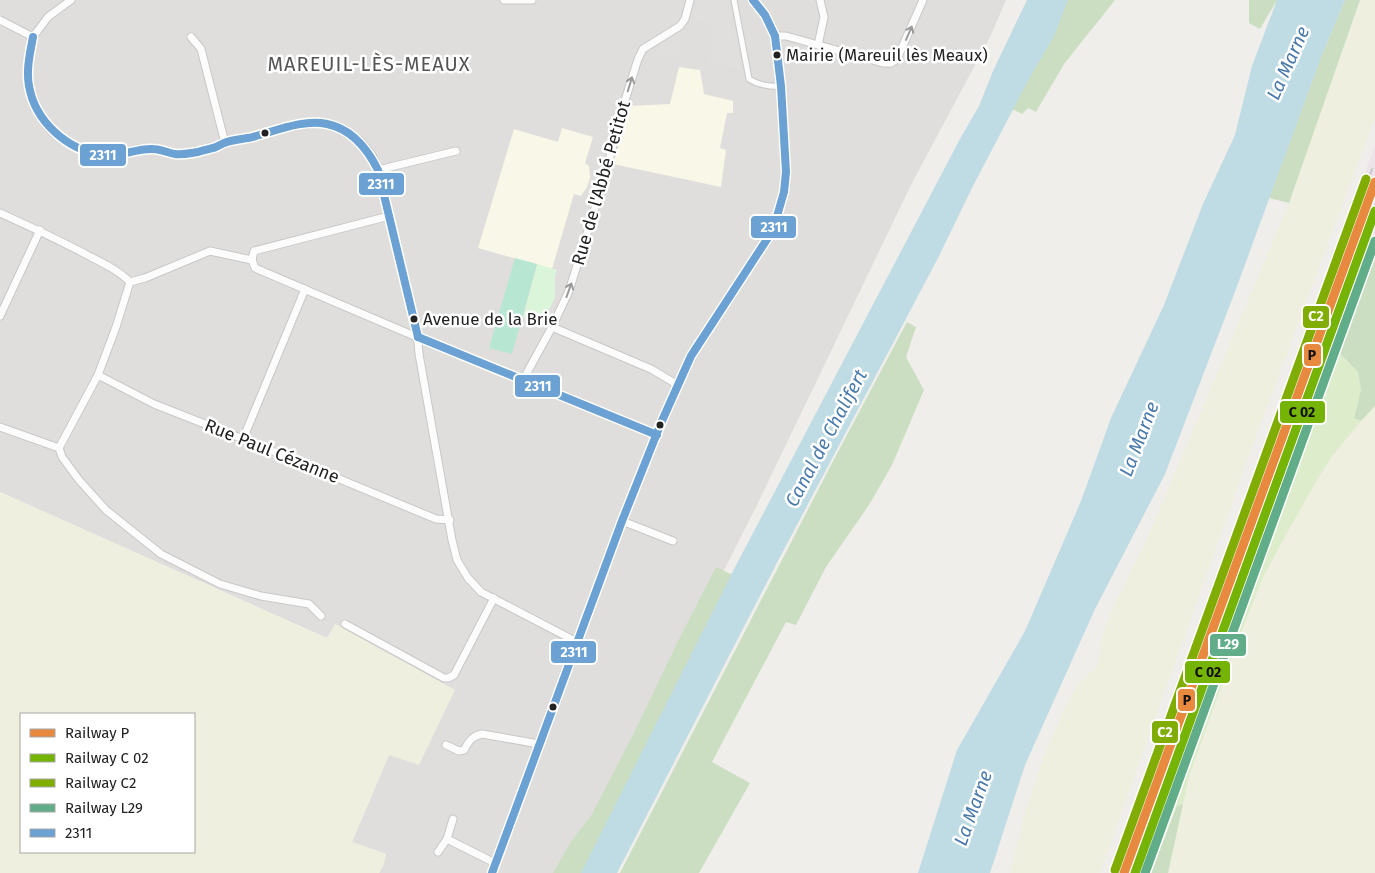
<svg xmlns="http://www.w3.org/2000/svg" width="1375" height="873" font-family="'Fira Sans',sans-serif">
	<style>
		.residential { fill: #dfdedc }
		.industrial { fill: #ede4e9 }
		.education { fill: #f8f7e8 }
		.farmland { fill: #efefdf; fill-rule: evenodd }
		.grass { fill: #ddeccb }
		.forest { fill: #cbdec1 }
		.park { fill: #daf5da }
		.pitch { fill: #b7e6d2 }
		.parking { fill: #e0dfde }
		.water { fill: #bfdbe3 }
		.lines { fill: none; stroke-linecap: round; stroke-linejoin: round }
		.pedestrian-casing { stroke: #c9c8c7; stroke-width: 7 }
		.minor-casing { stroke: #c9c8c7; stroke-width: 9 }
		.tertiary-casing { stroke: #c9c8c7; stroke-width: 11 }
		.pedestrian { stroke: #fdfcfc; stroke-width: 5 }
		.minor { stroke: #fdfcfc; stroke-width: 7 }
		.tertiary { stroke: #fdfcfc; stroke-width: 9 }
		.rail { stroke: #ccc; stroke-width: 2.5; stroke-dasharray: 10 10; stroke-linecap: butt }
		.bus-1-casing { stroke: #fff; stroke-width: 11 }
		.bus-1 { stroke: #6ba1d3; stroke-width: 8 }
		.rail-1-casing { stroke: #fff; stroke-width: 12 }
		.rail-2-casing { stroke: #fff; stroke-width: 12 }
		.rail-3-casing { stroke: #fff; stroke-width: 12 }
		.rail-4-casing { stroke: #fff; stroke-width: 12 }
		.rail-1 { stroke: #e88940; stroke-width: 9 }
		.rail-2 { stroke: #75b304; stroke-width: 9 }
		.rail-3 { stroke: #81ad03; stroke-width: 9 }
		.rail-4 { stroke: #61ac89; stroke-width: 9 }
		.oneway { stroke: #9a9a9a }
		.bus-dot { fill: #222; stroke: #fff; stroke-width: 2 }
		.labels { text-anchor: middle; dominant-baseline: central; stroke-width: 5; stroke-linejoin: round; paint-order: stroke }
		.bus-label { font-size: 17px; fill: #222; stroke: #fff; text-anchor: start }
		.street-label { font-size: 18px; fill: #222; stroke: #fff }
		.water-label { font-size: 19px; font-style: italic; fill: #4a7aab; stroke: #fff }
		.quarter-label { font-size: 20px; letter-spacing: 1px; fill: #555; stroke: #fff }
		.line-badge { stroke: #fff; stroke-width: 2 }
		.badge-label { font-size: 14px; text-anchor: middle; font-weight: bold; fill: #fff }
		.pale-badge-label { font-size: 14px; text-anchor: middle; font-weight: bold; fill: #111 }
	</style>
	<rect width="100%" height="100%" fill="#f0eeeb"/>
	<polygon class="residential" points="0,0 1006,0 991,35 912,183 756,507 616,784 568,873 379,873 383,866 386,854 352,842 389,755 335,625 327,638 0,492"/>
	<polygon class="industrial" points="1375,145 1375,236 1335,348 1197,726 1141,873 1110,873"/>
	<g class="education">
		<polygon points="679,67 700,70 704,94 733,101 733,113 727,113 720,148 726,150 721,187 613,164 630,106 670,104"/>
		<polygon points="562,128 593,137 585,163 589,166 590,178 587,187 581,196 574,194 552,269 478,248 514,129 558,142"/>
	</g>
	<g class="farmland">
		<polygon points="1360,0 1375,0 1375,117 1251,450 1100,873 1010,873 1027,806 1044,756 1067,704 1077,685 1087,674 1094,671 1099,663 1100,645 1111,612 1149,534 1282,220"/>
		<polygon points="1375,406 1375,873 1168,873 1189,777 1235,648 1264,575 1306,499 1332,456 1348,435"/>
		<path d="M0,492L327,638L335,624L455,690L419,765L389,755L352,842L386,854L383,866L379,873H0ZM21,714H194V852H21Z"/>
	</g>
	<polygon class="grass" points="1335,348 1358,372 1361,390 1354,418 1361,421 1332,456 1306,499 1264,575 1235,648 1189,777 1183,804 1177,806 1151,873 1141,873 1197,726"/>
	<g class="forest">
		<polygon points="1065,0 1115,0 1064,64 1036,112 1028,108 1022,114 1008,107"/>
		<polygon points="1249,0 1277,0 1260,29 1249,23"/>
		<polygon points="1345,0 1360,0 1289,203 1269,198 1322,55"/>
		<polygon points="1375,236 1375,406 1361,421 1354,418 1361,390 1358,372 1335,348"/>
		<polygon points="907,322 916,327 906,357 924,390 892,465 869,505 826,567 796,625 786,622 712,762 750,783 699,873 620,873 830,467"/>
		<polygon points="716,567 735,576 585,873 553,873 570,843 592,814 635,731 678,641"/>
		<polygon points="1183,804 1168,873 1151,873 1177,806"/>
	</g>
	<polygon class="park" points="537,264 557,270 555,276 555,297 541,327 523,317"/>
	<polygon class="pitch" points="515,258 537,264 512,354 489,348"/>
	<g class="parking">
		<polygon points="698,0 728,0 740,69 709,63 713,24 692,19"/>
		<polygon points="674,37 683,40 677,60 661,55 656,48"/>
	</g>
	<g class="water">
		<polygon points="1027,0 1068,0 1054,36 1029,79 973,186 938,258 780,557 617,873 581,873 732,573 961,137 979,106 993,71"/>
		<polygon points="1277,0 1345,0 1322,55 1236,289 1165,474 1095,609 1025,765 990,873 918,873 957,750 1025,631 1081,501 1111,418 1164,305 1203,204 1235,135 1252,66"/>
	</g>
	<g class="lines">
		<g class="pedestrian-casing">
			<path id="pedestrian" d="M734,0L749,79C758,85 771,87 781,86"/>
		</g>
		<g class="minor-casing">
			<g id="minor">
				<polyline points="71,0 48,17 33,37 29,56 28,74 30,88 33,100 38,112 44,122 52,132 65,141 76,147 102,155 117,155 137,149 157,149 178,154 211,149 225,143 255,137 279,129 306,124 326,123 343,129 361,142 372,155 378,170 417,330 419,354 452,540 457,560 468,578 481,592 577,642"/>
				<polyline points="504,0 532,0"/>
				<polyline points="0,20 33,37"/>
				<polyline points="775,36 786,36 883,63 891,63 897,59 923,0"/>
				<polyline points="191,37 201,49 225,143"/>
				<polyline points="818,45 824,17 820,0"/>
				<polyline points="378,170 456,151"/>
				<path d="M0,213C31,227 61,241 91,257C105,264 119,271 130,282"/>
				<polyline points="252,260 255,268 412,335 657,435"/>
				<polyline points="252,260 254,251 389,216"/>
				<polyline points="130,282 145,278 210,251 252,260"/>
				<polyline points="0,316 40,230"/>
				<polyline points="552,327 651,369 678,385"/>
				<polyline points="98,375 154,404 243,439 436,519 450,520"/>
				<polyline points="523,380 552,327 569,291 605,176 622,110 638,59 643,49 680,26 685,19 690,0"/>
				<polyline points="0,427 59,448 98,375 116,327 130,282"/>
				<polyline points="243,439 305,289"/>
				<polyline points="59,448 62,457 79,480 106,510 161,554 220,584 261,596 309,604 321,616"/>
				<polyline points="622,521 673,541"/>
				<polyline points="345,624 444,678 448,678 454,675 494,598"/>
				<path d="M446,745L459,751L464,750C469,741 472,736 482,734L539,744"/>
				<polyline points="453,819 447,839 495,863"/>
				<polyline points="438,852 447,839"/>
			</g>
		</g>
		<g class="tertiary-casing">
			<polyline id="tertiary" points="492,873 622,521 661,423 691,356 773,230 784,192 786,172 781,86 775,36 765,15 753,0"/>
		</g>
		<use href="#pedestrian" class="pedestrian"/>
		<use href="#minor" class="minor"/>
		<use href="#tertiary" class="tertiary"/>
		<g class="rail">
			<polyline points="1116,873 1375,161"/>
			<polyline points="1137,873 1375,218"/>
		</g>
		<g class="bus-1-casing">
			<g id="bus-1">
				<path d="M33,37C30,53 26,70 29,86C35,121 66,149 101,155C118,158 136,148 153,149C161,149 168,153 175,154C183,155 191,153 198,152C204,150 211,149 216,147C220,145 223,143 227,142C236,139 247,139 256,136C278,130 304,119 327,124C352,129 367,148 378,170L418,337"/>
				<polyline points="418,337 657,435"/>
				<polyline points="492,873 622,521 661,423 691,356 773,230 784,192 786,172 781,86 775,36 765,15 753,0"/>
			</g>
		</g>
		<use href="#bus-1" class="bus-1"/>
		<g class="rail-1-casing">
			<polyline id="rail-1" points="1124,873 1375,182"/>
		</g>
		<g class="rail-2-casing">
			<polyline id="rail-2" points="1135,873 1375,211"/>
		</g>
		<g class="rail-3-casing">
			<polyline id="rail-3" points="1115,870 1366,179"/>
		</g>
		<g class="rail-4-casing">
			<polyline id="rail-4" points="1145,873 1375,241"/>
		</g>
		<use href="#rail-1" class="rail-1"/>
		<use href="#rail-2" class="rail-2"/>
		<use href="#rail-3" class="rail-3"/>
		<use href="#rail-4" class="rail-4"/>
	</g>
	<defs><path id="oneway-shaft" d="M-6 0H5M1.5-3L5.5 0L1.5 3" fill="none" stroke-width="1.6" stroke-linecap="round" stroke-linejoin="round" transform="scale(1.25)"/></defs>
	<g class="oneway">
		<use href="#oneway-shaft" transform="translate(909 33) rotate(-66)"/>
		<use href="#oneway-shaft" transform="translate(630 84) rotate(-73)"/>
		<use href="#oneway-shaft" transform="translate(569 290) rotate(-70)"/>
	</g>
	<g class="bus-dot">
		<circle cx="777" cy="55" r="4.5"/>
		<circle cx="265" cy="133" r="4.5"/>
		<circle cx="414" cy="319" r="4.5"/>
		<circle cx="660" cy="425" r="4.5"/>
		<circle cx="553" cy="707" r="4.5"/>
	</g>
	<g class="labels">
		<g class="bus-label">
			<text x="786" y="55">Mairie (Mareuil lès Meaux)</text>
			<text x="423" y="319">Avenue de la Brie</text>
		</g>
		<g class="street-label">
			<text transform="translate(601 183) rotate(-74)">Rue de l'Abbé Petitot</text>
			<text transform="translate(272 451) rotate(22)">Rue Paul Cézanne</text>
		</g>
		<g class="water-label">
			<text transform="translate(1288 63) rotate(-66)">La Marne</text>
			<text transform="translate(826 438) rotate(-62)">Canal de Chalifert</text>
			<text transform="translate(1139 439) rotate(-69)">La Marne</text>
			<text transform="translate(973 808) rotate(-70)">La Marne</text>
		</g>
		<g class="quarter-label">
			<text x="369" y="64">MAREUIL-LÈS-MEAUX</text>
		</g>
	</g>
	<g class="line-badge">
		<rect x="79" y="143" width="48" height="24" rx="5" fill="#6ba1d3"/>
		<rect x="358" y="172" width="47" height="24" rx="5" fill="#6ba1d3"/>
		<rect x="750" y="215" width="47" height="24" rx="5" fill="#6ba1d3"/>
		<rect x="1302" y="305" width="28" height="24" rx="5" fill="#81ad03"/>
		<rect x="1303" y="343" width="19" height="24" rx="5" fill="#e88940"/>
		<rect x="514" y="374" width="47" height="24" rx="5" fill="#6ba1d3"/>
		<rect x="1279" y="400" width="47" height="24" rx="5" fill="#75b304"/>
		<rect x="1209" y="633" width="38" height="24" rx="5" fill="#61ac89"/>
		<rect x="550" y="640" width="47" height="24" rx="5" fill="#6ba1d3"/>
		<rect x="1184" y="660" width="47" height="24" rx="5" fill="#75b304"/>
		<rect x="1177" y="688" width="19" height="24" rx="5" fill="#e88940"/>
		<rect x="1151" y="720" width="28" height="24" rx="5" fill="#81ad03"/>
	</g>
	<g class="badge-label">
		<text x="103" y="160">2311</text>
		<text x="381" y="189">2311</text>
		<text x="774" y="232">2311</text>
		<text x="1316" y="321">C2</text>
		<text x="538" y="391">2311</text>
		<text x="1228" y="649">L29</text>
		<text x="574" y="657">2311</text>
		<text x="1165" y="737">C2</text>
	</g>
	<g class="pale-badge-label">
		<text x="1312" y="360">P</text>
		<text x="1302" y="417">C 02</text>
		<text x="1208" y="677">C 02</text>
		<text x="1187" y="705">P</text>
	</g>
	<rect x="20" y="713" width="175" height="140" fill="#ffffff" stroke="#a7a7a7"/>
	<rect x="30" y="729" width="25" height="8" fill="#e88940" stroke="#a7a7a7"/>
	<text x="65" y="738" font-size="15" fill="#222222">Railway P</text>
	<rect x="30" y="754" width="25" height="8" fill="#75b304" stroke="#a7a7a7"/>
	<text x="65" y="763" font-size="15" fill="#222222">Railway C 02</text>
	<rect x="30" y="779" width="25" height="8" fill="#81ad03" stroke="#a7a7a7"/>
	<text x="65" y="788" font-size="15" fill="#222222">Railway C2</text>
	<rect x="30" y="804" width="25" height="8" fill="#61ac89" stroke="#a7a7a7"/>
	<text x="65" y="813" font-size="15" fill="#222222">Railway L29</text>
	<rect x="30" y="829" width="25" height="8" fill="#6ba1d3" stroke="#a7a7a7"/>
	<text x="65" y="838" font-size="15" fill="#222222">2311</text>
</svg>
